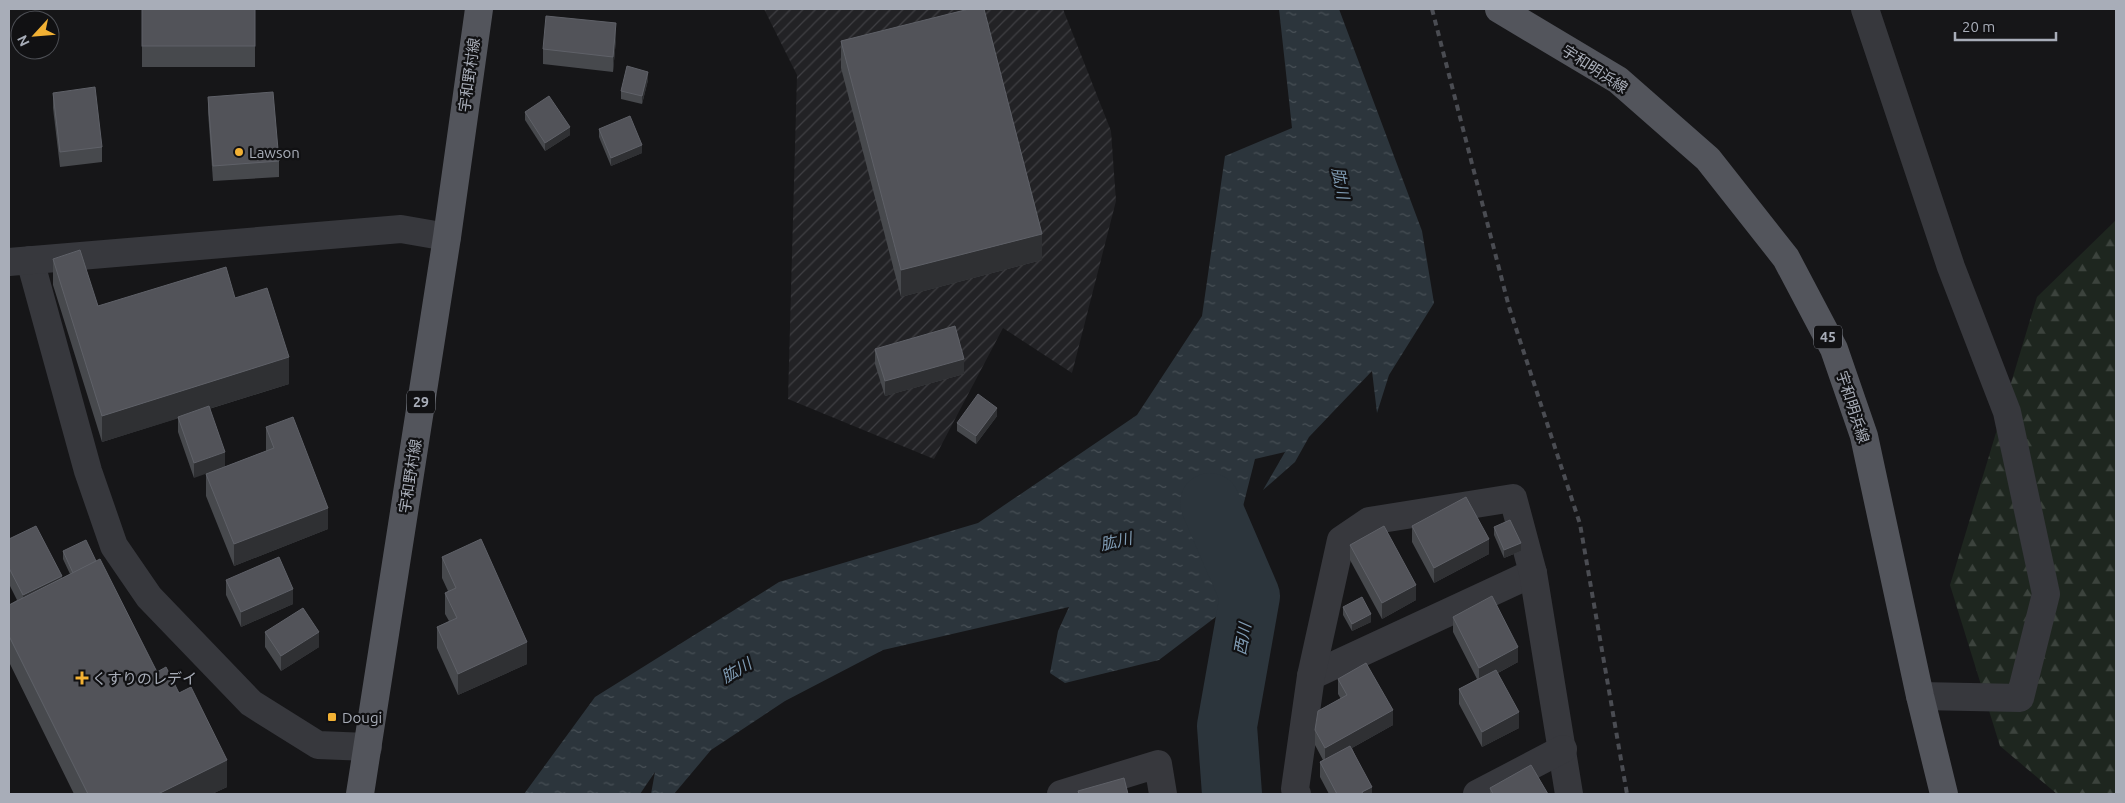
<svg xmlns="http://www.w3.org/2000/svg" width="2125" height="803" font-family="Ubuntu,'Noto Sans JP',sans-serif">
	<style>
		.industrial { fill: url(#industrial-furrows) }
		.forest { fill: url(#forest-firs) }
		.water { fill: url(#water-ripples) }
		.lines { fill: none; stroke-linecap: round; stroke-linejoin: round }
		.river { stroke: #2c353c; stroke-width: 60 }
		.minor { stroke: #37383d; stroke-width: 28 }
		.primary { stroke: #53555c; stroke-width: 28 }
		.rail { stroke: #4a4c52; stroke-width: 4; stroke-dasharray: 6 5; stroke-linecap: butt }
		.wall { fill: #47494d }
		.shaded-wall { fill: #2f3033 }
		.building { fill: #525359; stroke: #5f6168 }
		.poi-dot { fill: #f2b134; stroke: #111113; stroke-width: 2 }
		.labels { text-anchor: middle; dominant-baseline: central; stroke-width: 4.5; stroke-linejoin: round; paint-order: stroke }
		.shield { fill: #111113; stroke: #7b7e86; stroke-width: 1 }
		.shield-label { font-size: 14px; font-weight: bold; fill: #a8adb8 }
		.street-label { font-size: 15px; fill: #a8adb8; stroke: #111113 }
		.poi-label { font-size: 15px; fill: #a8adb8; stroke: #111113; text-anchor: start }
		.water-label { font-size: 16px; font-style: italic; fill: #7f9bb3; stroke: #111113 }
	</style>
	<defs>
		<pattern id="industrial-furrows" width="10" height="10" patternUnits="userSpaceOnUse" patternTransform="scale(1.25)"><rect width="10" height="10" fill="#222225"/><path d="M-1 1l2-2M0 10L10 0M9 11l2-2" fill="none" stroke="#3f3f43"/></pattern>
		<pattern id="forest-firs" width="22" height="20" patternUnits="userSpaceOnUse" patternTransform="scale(1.25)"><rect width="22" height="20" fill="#1e261f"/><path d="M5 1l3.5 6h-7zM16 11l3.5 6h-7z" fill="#3c433d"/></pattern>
		<pattern id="water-ripples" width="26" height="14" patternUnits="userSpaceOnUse" patternTransform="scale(1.25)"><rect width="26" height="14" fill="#2c353c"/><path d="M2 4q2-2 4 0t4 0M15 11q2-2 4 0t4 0" fill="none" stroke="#485056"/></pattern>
	</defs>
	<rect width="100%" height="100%" fill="#161618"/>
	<polygon class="industrial" points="764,9 1063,9 1111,131 1116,201 1072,373 1003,328 934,459 788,399 797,75"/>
	<polygon class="forest" points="2116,220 2116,794 2057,794 2000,746 1950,585 2037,297"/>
	<polygon class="water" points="1279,9 1339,9 1422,231 1434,303 1389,375 1377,413 1372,371 1309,437 1295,462 1263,490 1285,452 1255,459 1237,530 1250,569 1217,616 1159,660 1065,683 1050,673 1058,631 1069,607 883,650 785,701 711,750 674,794 651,794 655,772 640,794 524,794 595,697 779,582 978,523 1137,415 1202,316 1225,156 1292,128"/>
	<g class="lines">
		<polyline class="river" points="1210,503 1250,596 1227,726 1232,794"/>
		<g class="minor">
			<polyline points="1865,9 1951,267 2007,412 2046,594 2020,698 1920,696"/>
			<polyline points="30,260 88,471 114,546 149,597 251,703 318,745 368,747"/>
			<polyline points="9,262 401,229 447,237"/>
			<polyline points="1311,676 1533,573"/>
			<polyline points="1061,794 1158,764 1163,794"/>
			<polyline points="1297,794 1295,789 1311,676 1341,540 1369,521 1513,498 1533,573 1569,794"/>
			<polyline points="1477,794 1563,749"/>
		</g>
		<g class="primary">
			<polyline points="1499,9 1618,80 1708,159 1786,258 1834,349 1864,436 1920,696 1944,794"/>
			<polyline points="360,794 447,237 479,9"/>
		</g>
		<polyline class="rail" points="1432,9 1509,307 1580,524 1627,794"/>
	</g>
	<g class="wall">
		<rect x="142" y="9" width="113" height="58"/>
		<polygon points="616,39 613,72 543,64 543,49"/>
		<polygon points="841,41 1042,260 901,297 841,68"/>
		<polygon points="648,80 642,104 621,99 621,91"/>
		<polygon points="53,93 102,147 102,162 60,167 53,108"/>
		<polygon points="208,97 279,161 279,177 213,181 208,112"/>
		<polygon points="525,112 570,135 545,151 525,120"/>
		<polygon points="599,129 642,153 611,166 599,137"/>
		<polygon points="53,259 98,306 235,298 289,384 209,409 194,478 178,432 178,418 102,442 53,285"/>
		<polygon points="875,349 964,374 885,396 875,364"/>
		<polygon points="997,416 976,444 957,431 957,423"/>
		<polygon points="266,427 328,529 234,566 206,496 206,474 266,451"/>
		<polygon points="1412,526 1489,554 1434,583 1412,542"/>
		<polygon points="1494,527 1521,551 1504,558 1494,535"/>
		<polygon points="9,539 62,579 70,574 63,559 63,551 96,561 157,672 227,787 212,794 74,794 9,662 9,605 17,600 9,584"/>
		<polygon points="1350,545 1416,600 1382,619 1350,560"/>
		<polygon points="442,557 527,664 458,695 437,648 437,627 449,621 445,614 445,593 448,591 442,578"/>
		<polygon points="226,580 293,604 241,627 226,595"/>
		<polygon points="1343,607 1371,622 1352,631 1343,615"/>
		<polygon points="1453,617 1518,662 1498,673 1519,728 1482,747 1459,704 1459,689 1477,679 1453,632"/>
		<polygon points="265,632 319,647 281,671 265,647"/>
		<polygon points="1338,679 1393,725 1352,748 1372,794 1329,794 1320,777 1320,762 1323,760 1315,745 1315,730 1341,699 1338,694"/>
		<polygon points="1490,788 1548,794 1490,794"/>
	</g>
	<g class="shaded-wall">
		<polygon points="616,23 616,39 613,72 613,57"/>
		<polygon points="648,72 648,80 642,104 642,96"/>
		<polygon points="570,127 570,135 545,151 545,143"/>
		<polygon points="642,145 642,153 611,166 611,158"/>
		<polygon points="1042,234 1042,260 901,297 901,270"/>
		<polygon points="289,357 289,384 102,442 102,416"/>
		<polygon points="964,359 964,374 885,396 885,381"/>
		<polygon points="997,408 997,416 976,444 976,436"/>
		<polygon points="225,452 225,467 194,478 194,463"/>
		<polygon points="328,508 328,529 234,566 234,544"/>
		<polygon points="1489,539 1489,554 1434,583 1434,568"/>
		<polygon points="1521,543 1521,551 1504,558 1504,550"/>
		<polygon points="62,576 62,591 23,611 23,595"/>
		<polygon points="1416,585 1416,600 1382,619 1382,603"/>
		<polygon points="293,589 293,604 241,627 241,612"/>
		<polygon points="1371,614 1371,622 1352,631 1352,624"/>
		<polygon points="319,632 319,647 281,671 281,656"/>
		<polygon points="527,642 527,664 458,695 458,674"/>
		<polygon points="1518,647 1518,662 1479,683 1479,668"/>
		<polygon points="1393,710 1393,725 1325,763 1325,748"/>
		<polygon points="1519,712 1519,728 1482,747 1482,732"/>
		<polygon points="227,760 227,787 212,794 158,794"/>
		<polygon points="1372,787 1372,794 1362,794 1362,792"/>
	</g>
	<g class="building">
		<rect x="142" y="9" width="113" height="37"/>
		<polygon points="969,9 984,9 1042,234 901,270 841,41"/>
		<polygon points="546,16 616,23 613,57 543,49"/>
		<polygon points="627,66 648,72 642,96 621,91"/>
		<polygon points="95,87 102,147 60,152 53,93"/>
		<polygon points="273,92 279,161 213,166 208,97"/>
		<polygon points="549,96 570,127 545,143 525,112"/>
		<polygon points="630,116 642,145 611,158 599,129"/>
		<polygon points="80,250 98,306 226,267 235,298 267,288 289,357 102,416 53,259"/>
		<polygon points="955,326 964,359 885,381 875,349"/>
		<polygon points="978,394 997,408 976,436 957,423"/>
		<polygon points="209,406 225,452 194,463 178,417"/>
		<polygon points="293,417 328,508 234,544 206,474 274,448 266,427"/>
		<polygon points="1466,497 1489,539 1434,568 1412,526"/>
		<polygon points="1510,520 1521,543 1504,550 1494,527"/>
		<polygon points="36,526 62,576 23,595 9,568 9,539"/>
		<polygon points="1384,526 1416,585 1382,603 1350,545"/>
		<polygon points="481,539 527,642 458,674 437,627 457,618 445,593 456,588 442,557"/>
		<polygon points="86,540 96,561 73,573 63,551"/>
		<polygon points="279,557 293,589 241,612 226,580"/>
		<polygon points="100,559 157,672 166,667 179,693 191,687 227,760 158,794 88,794 9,636 9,605"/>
		<polygon points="1492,596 1518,647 1479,668 1453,617"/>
		<polygon points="1362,597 1371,614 1352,624 1343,607"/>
		<polygon points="303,608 319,632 281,656 265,632"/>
		<polygon points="1366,663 1393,710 1325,748 1315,730 1318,711 1347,695 1338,679"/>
		<polygon points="1496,670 1519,712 1482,732 1459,689"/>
		<polygon points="1350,746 1372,787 1362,792 1363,794 1337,794 1320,762"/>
		<polygon points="1531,765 1548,794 1493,794 1490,788"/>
		<polygon points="1124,778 1128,794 1079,794 1078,791"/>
	</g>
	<g class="poi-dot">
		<circle cx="239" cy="152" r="5"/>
		<path d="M79.5 670.5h5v5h5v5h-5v5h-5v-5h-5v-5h5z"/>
		<rect x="327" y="712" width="10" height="10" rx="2.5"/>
	</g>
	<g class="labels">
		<g class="shield">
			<rect x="1814" y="325.5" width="28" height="23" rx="4"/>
			<rect x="407" y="390.5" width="28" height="23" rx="4"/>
		</g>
		<g class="shield-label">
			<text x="1828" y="337">45</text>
			<text x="421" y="402">29</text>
		</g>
		<g class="street-label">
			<text transform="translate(1595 69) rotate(33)">宇和明浜線</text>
			<text transform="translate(469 75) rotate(-82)">宇和野村線</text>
			<text transform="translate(1853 407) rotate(72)">宇和明浜線</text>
			<text transform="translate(410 476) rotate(-81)">宇和野村線</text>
		</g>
		<g class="poi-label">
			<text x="249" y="152">Lawson</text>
			<text x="92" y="678">くすりのレデイ</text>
			<text x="342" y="717">Dougi</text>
		</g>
		<g class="water-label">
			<text transform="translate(1341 183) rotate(79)">肱川</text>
			<text transform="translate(1116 541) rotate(-12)">肱川</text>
			<text transform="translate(1242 639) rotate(-80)">西川</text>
			<text transform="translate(736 670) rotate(-30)">肱川</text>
		</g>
	</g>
	<rect width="2125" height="803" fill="none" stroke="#a8adb8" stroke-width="20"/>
	<g transform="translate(35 35) rotate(244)"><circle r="24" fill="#111113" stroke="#4d4f55"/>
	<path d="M0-4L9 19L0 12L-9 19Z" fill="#f2b134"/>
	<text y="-8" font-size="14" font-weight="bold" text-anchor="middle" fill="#a8adb8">N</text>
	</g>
	<path d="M1955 32v8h101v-8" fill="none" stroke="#a8adb8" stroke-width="2.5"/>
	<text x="1962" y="32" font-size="15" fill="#a8adb8" stroke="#111113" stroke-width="4" paint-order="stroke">20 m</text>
</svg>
